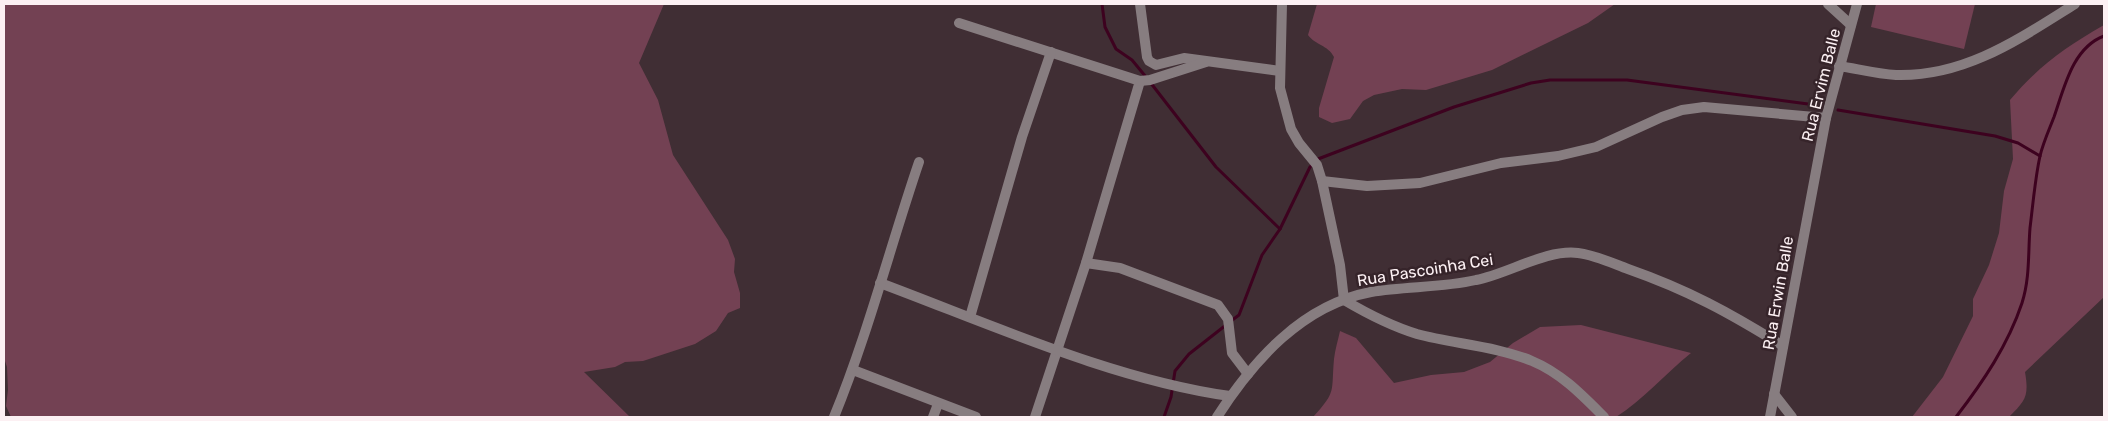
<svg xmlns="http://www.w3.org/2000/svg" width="2108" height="421" font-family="Rubik,sans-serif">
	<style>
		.green { fill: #734153 }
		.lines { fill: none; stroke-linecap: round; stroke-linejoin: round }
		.stream { stroke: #3d021f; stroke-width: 3 }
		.minor { stroke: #877d80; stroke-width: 10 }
		.tertiary { stroke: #877d80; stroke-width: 10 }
		.labels { text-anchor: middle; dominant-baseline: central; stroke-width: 5; stroke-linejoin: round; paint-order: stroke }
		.street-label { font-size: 16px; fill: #fcf0f3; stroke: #36242a }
	</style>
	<rect width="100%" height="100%" fill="#402e34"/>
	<g class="green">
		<polygon points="4,4 664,4 639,63 658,100 673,155 728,240 735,259 734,272 740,293 740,308 728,313 716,331 695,344 643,361 625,362 615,367 584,372 630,417 11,417 6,406 8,390 7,367 4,358"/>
		<path d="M1317,4H1615L1588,23L1492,70L1426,90L1402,89L1374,95L1363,101L1350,119L1332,123L1319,117V108L1334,57C1328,45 1315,45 1308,35Z"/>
		<polygon points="1876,4 1975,4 1964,49 1871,27"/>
		<path d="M2104,25V297L2025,372C2029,396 2026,400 2009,417H1912L1943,377L1973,316V299L1989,265L1999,233L2004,191L2013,159L2010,100C2040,65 2064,48 2104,25Z"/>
		<path d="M1581,325L1691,353C1665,374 1643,400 1616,417H1313C1337,391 1331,392 1334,359C1335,350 1338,340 1340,331L1356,338L1394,383L1431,375L1464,372L1490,362L1513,343L1540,327Z"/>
	</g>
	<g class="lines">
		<g class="stream">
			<polyline points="1102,4 1105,27 1116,49 1132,60 1146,77"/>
			<polyline points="1150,82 1216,167 1280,229"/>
			<polyline points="1838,110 1995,136 2018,143 2040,156"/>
			<polyline points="1231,321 1239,315 1262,255 1280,229 1310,167 1318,159 1454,107 1531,83 1550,80 1627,80 1808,104"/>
			<polyline points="1164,417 1171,397 1175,371 1189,354 1226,325"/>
			<path d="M1956,417C1983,382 2008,345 2022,303C2030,278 2028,253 2030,228C2033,204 2035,179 2040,156C2043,143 2049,130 2054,117C2064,89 2072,48 2104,36"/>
		</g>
		<g class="minor">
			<polyline points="1140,4 1147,57 1149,61 1156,65 1184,58 1280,71"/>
			<path d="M1282,4L1280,88L1291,129L1299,143L1317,165L1322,181L1340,265L1344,300C1366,313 1391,326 1417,334C1454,344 1496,346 1532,361C1561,373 1582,395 1604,417"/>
			<polyline points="1828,4 1851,25"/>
			<polyline points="959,23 1140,81 1086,263 1035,417"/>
			<path d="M1839,66C1858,69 1877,74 1896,75C1965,77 2019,39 2075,4"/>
			<polyline points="1140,81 1150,80 1206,62"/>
			<polyline points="1322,181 1367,186 1420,183 1501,163 1558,156 1596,147 1662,117 1682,110 1704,107 1826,118"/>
			<polyline points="1086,263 1120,268 1218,305 1228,319 1232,353 1248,374"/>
			<path d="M880,283C990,324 1114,380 1230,396"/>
			<polyline points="970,317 1022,137 1051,52"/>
			<polyline points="853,370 976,417"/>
			<polyline points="1774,394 1792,417"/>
			<path d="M834,417C868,334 890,247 919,162"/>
			<polyline points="933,417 938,404"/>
			<path d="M1217,417C1253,361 1302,305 1371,292C1406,286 1441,288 1476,280C1508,274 1546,249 1578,253C1595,255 1612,263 1628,269C1688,290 1730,313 1783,346"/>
		</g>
		<polyline class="tertiary" points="1770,417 1826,118 1857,4"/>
	</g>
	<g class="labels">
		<g class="street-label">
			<text transform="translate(1821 85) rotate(-76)">Rua Ervim Balle</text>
			<text transform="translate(1425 270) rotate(-9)">Rua Pascoinha Cei</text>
			<text transform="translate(1778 293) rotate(-80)">Rua Erwin Balle</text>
		</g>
	</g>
	<rect width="2108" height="421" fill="none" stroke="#fcf0f3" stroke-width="10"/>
</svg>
